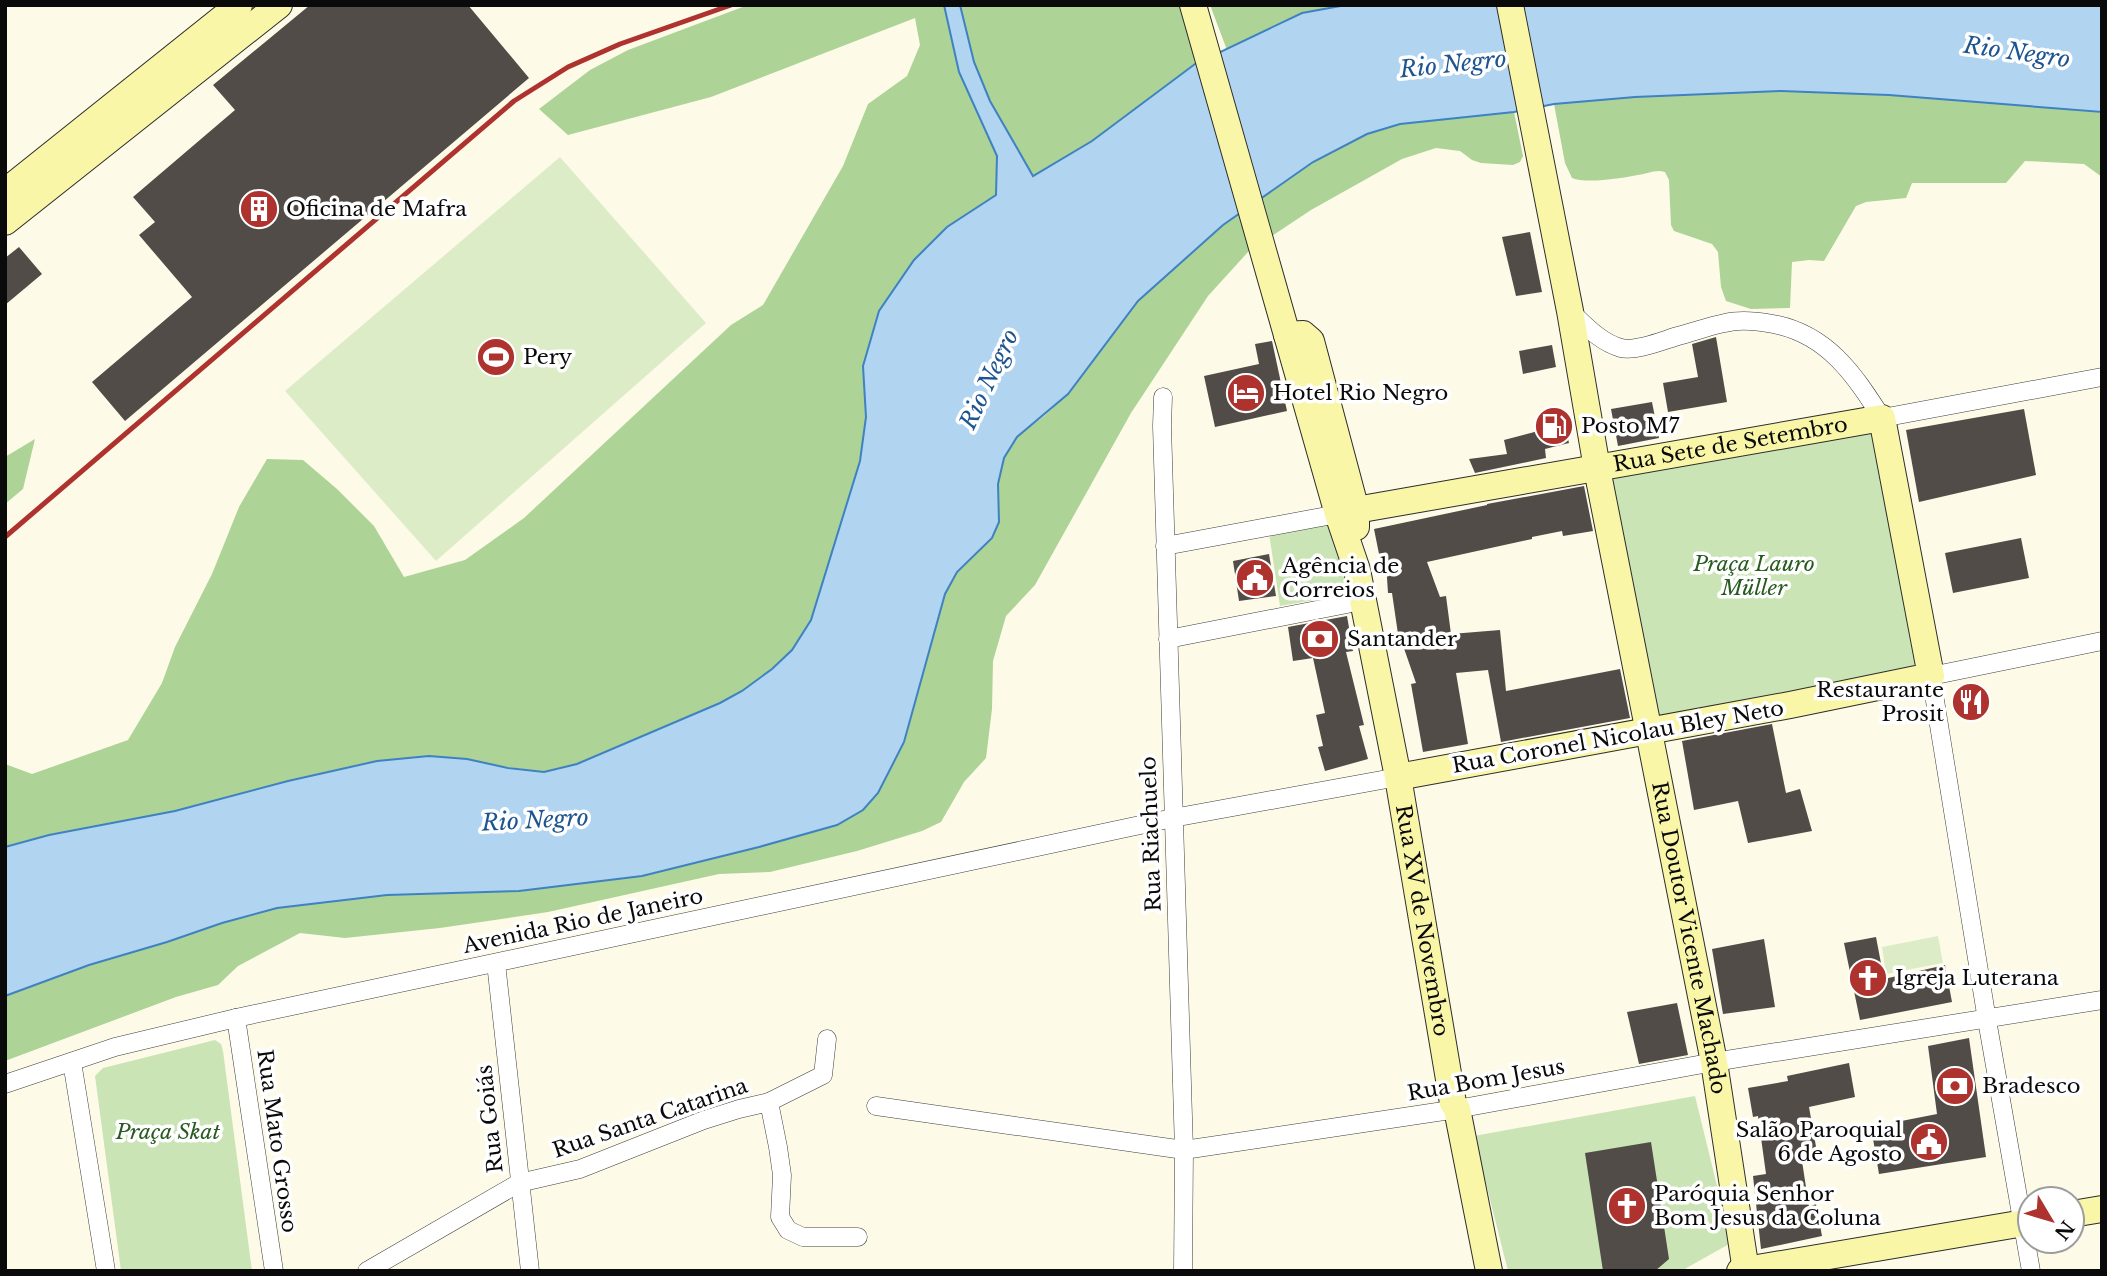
<svg xmlns="http://www.w3.org/2000/svg" width="2107" height="1276" font-family="'Libre Baskerville',serif">
	<style>
		.green { fill: #cae4b6 }
		.forest { fill: #add396 }
		.pitch { fill: #dcecc7 }
		.water { fill: #b1d4f0; stroke: #3e82c2; stroke-width: 2 }
		.building { fill: #514c47 }
		.lines { fill: none; stroke-linecap: round; stroke-linejoin: round }
		.street-casing { stroke: #3d3d3d; stroke-width: 19 }
		.secondary-casing { stroke: #2c2c2c; stroke-width: 28 }
		.street { stroke: #fff; stroke-width: 18 }
		.secondary { stroke: #f9f6a8; stroke-width: 26 }
		.rail { stroke: #ae322e; stroke-width: 5 }
		.labels { text-anchor: middle; dominant-baseline: central; stroke-width: 7; stroke-linejoin: round; paint-order: stroke }
		.poi-label { font-size: 21px; fill: #0a0a0a; stroke: #fff; text-anchor: start }
		.street-label { font-size: 21px; fill: #0a0a0a; stroke: #fff }
		.park-label { font-size: 21px; font-style: italic; fill: #285b20; stroke: #fff }
		.water-label { font-size: 23px; font-style: italic; fill: #1e5590; stroke: #fff }
	</style>
	<rect width="100%" height="100%" fill="#fdfbe8"/>
	<g class="green">
		<polygon points="1879,421 1928,678 1652,729 1599,470"/>
		<polygon points="1335,524 1348,594 1280,606 1269,533"/>
		<polygon points="215,1040 221,1044 223,1051 252,1271 121,1271 95,1076 103,1068"/>
		<polygon points="1695,1096 1731,1243 1681,1271 1508,1271 1474,1136"/>
	</g>
	<g class="forest">
		<polygon points="748,5 944,5 959,72 997,156 996,195 947,227 914,260 863,366 866,417 860,461 811,620 792,650 772,669 742,691 720,703 577,764 544,772 429,756 377,761 288,781 175,811 49,835 5,847 5,764 32,774 128,740 162,683 175,647 212,574 239,507 267,459 303,460 337,489 374,526 404,577 465,560 524,518 731,325 763,305 843,166 868,104 907,76 920,45 915,18 711,97 568,135 539,109 590,70 628,50"/>
		<polygon points="960,5 1184,5 1193,28 1195,64 1092,141 1033,176 990,101 974,62"/>
		<polygon points="1210,5 1346,5 1302,13 1227,50"/>
		<path d="M1781,91L1889,95L2102,112V177L2084,164L2025,161L2006,183H1912L1906,198L1866,202L1856,206L1824,261L1809,260L1792,262L1790,308L1751,309L1726,301L1721,287L1718,252L1712,244L1674,231L1671,225L1669,180L1665,172C1655,169 1648,174 1638,175C1623,178 1586,184 1572,178L1565,163L1554,104L1635,97Z"/>
		<polygon points="1514,112 1523,156 1520,162 1513,165 1481,163 1472,160 1460,151 1436,148 1402,159 1311,210 1248,252 1208,296 1131,413 1035,585 1006,616 993,661 992,709 986,758 964,782 941,822 922,831 857,851 770,872 719,874 548,912 440,928 345,938 300,933 238,966 218,985 176,997 5,1061 5,996 89,965 167,942 222,923 277,908 387,895 519,891 642,876 837,825 863,810 878,793 904,742 945,594 957,572 992,538 999,522 998,484 1004,458 1017,437 1044,416 1068,394 1138,301 1223,225 1313,162 1367,134 1400,124"/>
		<polygon points="35,439 23,489 5,504 5,457"/>
	</g>
	<g class="pitch">
		<polygon points="560,157 706,323 436,561 285,391"/>
		<polygon points="1938,936 1943,963 1886,974 1882,947"/>
	</g>
	<polygon class="water" points="944,5 960,5 974,62 990,101 1033,176 1092,141 1195,64 1302,13 1346,5 2102,5 2102,112 1889,95 1781,91 1635,97 1554,104 1514,112 1400,124 1367,134 1313,162 1223,225 1138,301 1068,394 1017,437 1004,458 998,484 999,522 992,538 957,572 945,594 904,742 878,793 863,810 837,825 759,847 642,876 519,891 387,895 277,908 222,923 167,942 89,965 5,996 5,847 49,835 175,811 288,781 377,761 429,756 467,759 508,768 544,772 577,764 720,703 742,691 772,669 792,650 811,620 860,461 866,417 863,366 879,311 914,260 947,227 996,195 997,156 959,72"/>
	<g class="building">
		<polygon points="310,5 468,5 529,78 125,421 92,382 192,297 139,235 155,222 133,197 235,110 213,85"/>
		<polygon points="1530,232 1542,292 1516,296 1502,237"/>
		<polygon points="19,247 42,274 5,305 5,258"/>
		<polygon points="1716,337 1727,402 1668,412 1663,383 1698,377 1692,344"/>
		<polygon points="1272,341 1287,411 1215,427 1204,376 1259,364 1255,344"/>
		<polygon points="1552,345 1556,367 1523,374 1519,351"/>
		<polygon points="1652,402 1659,438 1618,446 1611,409"/>
		<polygon points="1560,407 1569,443 1545,449 1546,458 1475,473 1469,459 1507,454 1504,440 1546,429 1542,412"/>
		<polygon points="2024,409 2036,475 1919,502 1906,430"/>
		<polygon points="1584,486 1593,531 1563,536 1562,531 1532,537 1532,539 1427,562 1440,597 1446,596 1451,634 1500,630 1506,691 1620,669 1630,718 1501,742 1488,670 1456,673 1468,744 1423,752 1411,684 1416,683 1399,634 1398,634 1392,593 1388,593 1386,563 1381,564 1374,529 1487,505 1487,504"/>
		<polygon points="2021,538 2029,578 1953,593 1945,553"/>
		<polygon points="1269,554 1276,596 1239,601 1233,561"/>
		<polygon points="1347,616 1353,651 1346,652 1364,725 1359,726 1368,759 1325,771 1318,747 1323,746 1316,715 1325,713 1313,658 1293,661 1288,627"/>
		<polygon points="1772,724 1786,793 1800,789 1812,831 1748,843 1738,801 1694,810 1682,741"/>
		<polygon points="1876,937 1884,979 1945,965 1952,1002 1860,1020 1844,943"/>
		<polygon points="1764,939 1775,1007 1723,1014 1712,949"/>
		<polygon points="1677,1003 1688,1055 1639,1064 1627,1012"/>
		<polygon points="1969,1038 1986,1157 1879,1174 1871,1127 1937,1114 1928,1046"/>
		<polygon points="1849,1063 1855,1097 1809,1107 1818,1158 1802,1161 1809,1207 1816,1204 1822,1236 1761,1249 1753,1176 1766,1174 1758,1116 1753,1117 1748,1088 1788,1081 1787,1076"/>
		<polygon points="1651,1142 1669,1259 1655,1271 1603,1271 1585,1153"/>
	</g>
	<g class="lines">
		<g class="street-casing">
			<g id="street">
				<path d="M1570,311C1586,326 1600,342 1621,348C1635,352 1664,340 1678,336C1694,332 1709,326 1725,323C1740,319 1757,321 1773,324C1827,334 1854,374 1882,418L2102,377"/>
				<polyline points="1163,397 1162,426 1184,1150 1183,1271"/>
				<polyline points="1165,546 1338,514"/>
				<polyline points="1168,639 1347,604 1363,599"/>
				<polyline points="496,963 530,1271"/>
				<polyline points="236,1018 274,1271"/>
				<polyline points="72,1062 106,1271"/>
				<polyline points="5,1084 115,1047 236,1018 1173,818 1398,777"/>
				<polyline points="769,1102 823,1075 827,1039"/>
				<polyline points="876,1106 1184,1150 1457,1109 1714,1062 2102,1000"/>
				<polyline points="367,1271 519,1183 580,1169 704,1120 739,1109 769,1102 778,1147 782,1175 780,1217 788,1230 803,1237 858,1237"/>
				<polyline points="2031,1271 1987,1020 1931,676 2102,641"/>
			</g>
		</g>
		<g class="secondary-casing">
			<g id="secondary">
				<path id="s1" d="M1193,5L1338,514L1357,570L1398,777L1453,1103L1457,1109L1489,1271"/>
				<path id="s2" d="M1510,5L1570,311L1598,474L1714,1062L1746,1271"/>
				<polyline points="5,192 239,5"/>
				<polyline points="5,222 279,5"/>
				<polyline points="1287,335 1303,334 1311,341 1356,510 1356,527"/>
				<path id="s3" d="M1356,510L1882,418L1931,676L1790,705L1398,777"/>
				<polyline points="2072,1214 2102,1209"/>
				<polyline points="1740,1271 2030,1222"/>
			</g>
		</g>
		<use href="#street" class="street"/>
		<use href="#secondary" class="secondary"/>
		<polyline class="rail" points="5,537 514,101 568,67 620,44 731,5"/>
	</g>
	<defs>
		<g id="building-disc" transform="scale(2.0125)"><circle r="9.5" fill="#ae322e" stroke="#fff"/><path d="M-4-6H4V6H1V3H-1V6H-4ZM-2.5-4.3h1.7v1.8h-1.7ZM.8-4.3h1.7v1.8H.8ZM-2.5-1h1.7V.8h-1.7ZM.8-1h1.7V.8H.8Z" fill="#fff"/></g>
		<g id="stadium-disc" transform="scale(2.0125)"><circle r="9.5" fill="#ae322e" stroke="#fff"/><path d="M0-5a6.5 5 0 1 0 0 10a6.5 5 0 1 0 0-10ZM-3.5-1.8h7v3.6h-7Z" fill="#fff"/></g>
		<g id="hotel-disc" transform="scale(2.0125)"><circle r="9.5" fill="#ae322e" stroke="#fff"/><path d="M-6-4.5h1.5V1H6V5H4.5V3h-9V5H-6ZM-4 0a1.8 1.8 0 1 1 3.6 0ZM.5 0V-2.5h3Q6-2.5 6 0Z" fill="#fff"/></g>
		<g id="fuel-disc" transform="scale(2.0125)"><circle r="9.5" fill="#ae322e" stroke="#fff"/><path d="M-5.5-6h7V0h2V4h1.3V-2.5L3-4.5l.8-.8L6-3V5H2.5V1h-1V6h-7ZM-4.2-4.7v3.2H.2V-4.7Z" fill="#fff"/></g>
		<g id="civic-disc" transform="scale(2.0125)"><circle r="9.5" fill="#ae322e" stroke="#fff"/><path d="M-.6-6.5H3V-4.5H.6V-3L4-1V1h2V6H-6V1h2V-1L-.6-3ZM-1.2 2.5V6h2.4V2.5Z" fill="#fff"/></g>
		<g id="bank-disc" transform="scale(2.0125)"><circle r="9.5" fill="#ae322e" stroke="#fff"/><path d="M-6-4H6V4H-6ZM0-2.3a2.3 2.3 0 1 0 0 4.6a2.3 2.3 0 1 0 0-4.6Z" fill="#fff"/></g>
		<g id="restaurant-disc" transform="scale(2.0125)"><circle r="9.5" fill="#ae322e" stroke="#fff"/><path d="M-5-6h1v4h1v-4h1v4h1v-4h1v5L-1.5 .5V6h-2V.5L-5-1ZM5-6V6H3V1.5H1.5Q1.5-4 5-6Z" fill="#fff"/></g>
		<g id="church-disc" transform="scale(2.0125)"><circle r="9.5" fill="#ae322e" stroke="#fff"/><path d="M-1.2-6h2.4v3.5h3.3v2.4h-3.3V6h-2.4V-.1h-3.3v-2.4h3.3Z" fill="#fff"/></g>
	</defs>
	<g fill-rule="evenodd">
		<use href="#building-disc" x="259" y="209"/>
		<use href="#stadium-disc" x="496" y="357"/>
		<use href="#hotel-disc" x="1246" y="393"/>
		<use href="#fuel-disc" x="1554" y="426"/>
		<use href="#civic-disc" x="1255" y="578"/>
		<use href="#bank-disc" x="1320" y="639"/>
		<use href="#restaurant-disc" x="1971" y="702"/>
		<use href="#church-disc" x="1868" y="978"/>
		<use href="#bank-disc" x="1955" y="1086"/>
		<use href="#civic-disc" x="1929" y="1142"/>
		<use href="#church-disc" x="1627" y="1206"/>
	</g>
	<g class="labels">
		<g class="poi-label">
			<text x="286" y="209">Oficina de Mafra</text>
			<text x="523" y="357">Pery</text>
			<text x="1273" y="393">Hotel Rio Negro</text>
			<text x="1581" y="426">Posto M7</text>
			<text x="1282" y="566">Agência de<tspan x="1282" dy="24">Correios</tspan></text>
			<text x="1347" y="639">Santander</text>
			<text x="1944" y="690" text-anchor="end">Restaurante<tspan x="1944" dy="24">Prosit</tspan></text>
			<text x="1895" y="978">Igreja Luterana</text>
			<text x="1982" y="1086">Bradesco</text>
			<text x="1902" y="1130" text-anchor="end">Salão Paroquial<tspan x="1902" dy="24">6 de Agosto</tspan></text>
			<text x="1654" y="1194">Paróquia Senhor<tspan x="1654" dy="24">Bom Jesus da Coluna</tspan></text>
		</g>
		<g class="street-label">
			<text stroke="none"><textPath href="#s3" startOffset="380">Rua Sete de Setembro</textPath></text>
			<text transform="translate(1618 737) rotate(-10)">Rua Coronel Nicolau Bley Neto</text>
			<text transform="translate(1151 834) rotate(-92)">Rua Riachuelo</text>
			<text transform="translate(583 921) rotate(-12)">Avenida Rio de Janeiro</text>
			<text stroke="none"><textPath href="#s1" startOffset="945">Rua XV de Novembro</textPath></text>
			<text stroke="none"><textPath href="#s2" startOffset="950">Rua Doutor Vicente Machado</textPath></text>
			<text transform="translate(1486 1080) rotate(-10)">Rua Bom Jesus</text>
			<text transform="translate(650 1118) rotate(-19)">Rua Santa Catarina</text>
			<text transform="translate(490 1119) rotate(-96)">Rua Goiás</text>
			<text transform="translate(277 1141) rotate(82)">Rua Mato Grosso</text>
		</g>
		<g class="park-label">
			<text x="1754" y="564">Praça Lauro<tspan x="1754" dy="24">Müller</tspan></text>
			<text x="168" y="1132">Praça Skat</text>
		</g>
		<g class="water-label">
			<text transform="translate(2017 52) rotate(8)">Rio Negro</text>
			<text transform="translate(1453 64) rotate(-6)">Rio Negro</text>
			<text transform="translate(989 379) rotate(-65)">Rio Negro</text>
			<text transform="translate(535 820) rotate(-3)">Rio Negro</text>
		</g>
	</g>
	<rect width="2107" height="1276" fill="none" stroke="#0a0a0a" stroke-width="14"/>
	<g transform="translate(2051 1220) rotate(128)"><circle r="33" fill="#ffffff" stroke="#9d9d9d" stroke-width="2"/>
	<path d="M0-5L12 26L0 18L-12 26Z" fill="#ae322e"/>
	<text y="-10" font-size="19" font-weight="bold" text-anchor="middle" fill="#0a0a0a">N</text>
	</g>
</svg>
